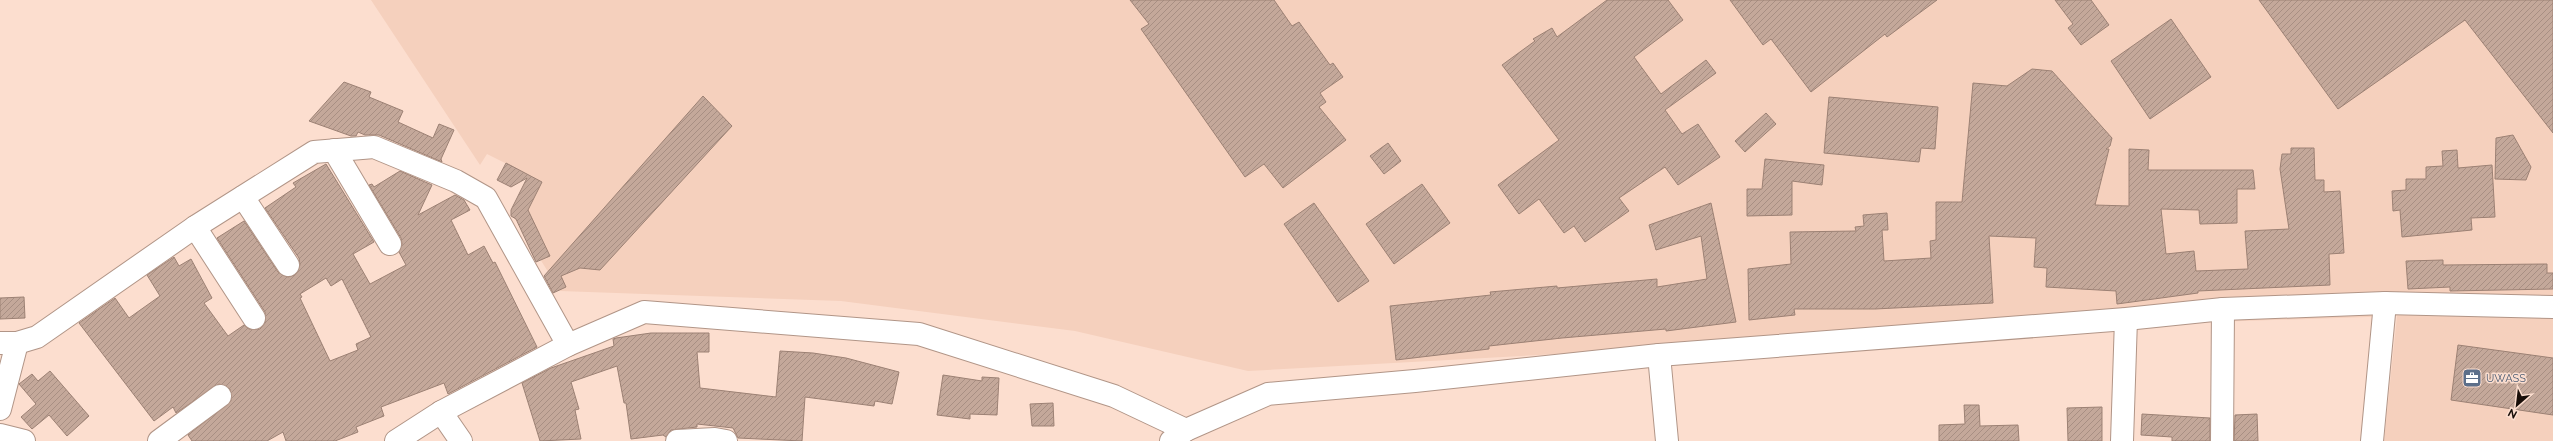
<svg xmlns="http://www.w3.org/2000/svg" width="2553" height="441" font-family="Raleway,sans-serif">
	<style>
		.built { fill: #f5d0bd }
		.building { fill: url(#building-hatch); stroke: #9c8174; fill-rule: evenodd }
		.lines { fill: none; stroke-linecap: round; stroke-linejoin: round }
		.minor-casing { stroke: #b19587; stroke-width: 24 }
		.minor { stroke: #fff; stroke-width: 22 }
		.labels { text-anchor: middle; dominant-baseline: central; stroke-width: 3; stroke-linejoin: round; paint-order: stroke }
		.service-label { font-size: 11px; fill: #4e5e75; stroke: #fcdecf; text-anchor: start }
	</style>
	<defs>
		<pattern id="building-hatch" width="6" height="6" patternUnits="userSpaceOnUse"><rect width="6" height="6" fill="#c4a89a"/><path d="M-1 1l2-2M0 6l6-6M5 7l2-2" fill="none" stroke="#a88f83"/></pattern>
	</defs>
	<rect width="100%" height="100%" fill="#fcdecf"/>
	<polygon class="built" points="371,0 2553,0 2553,312 2437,315 2553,314 2553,441 2384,441 2397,316 2032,328 1248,371 1075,331 841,301 560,291 512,214 529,175 487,154 480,165"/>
	<g class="building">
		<polygon points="1130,0 1274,0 1292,26 1299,22 1330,65 1333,63 1343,77 1320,93 1326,102 1319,107 1346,140 1283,188 1264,164 1245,177 1141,29 1149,24"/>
		<polygon points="1607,0 1668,0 1683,20 1634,57 1661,94 1706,60 1716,73 1665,110 1682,134 1698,124 1720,157 1678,185 1665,167 1619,198 1629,211 1585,242 1574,226 1564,233 1539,199 1519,214 1498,185 1559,140 1502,65 1535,41 1533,39 1552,28 1557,37"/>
		<polygon points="1730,0 1937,0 1887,37 1885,34 1811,92 1771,39 1763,45"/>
		<polygon points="2055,0 2091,0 2109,25 2081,45 2068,28 2073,24"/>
		<polygon points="2259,0 2553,0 2553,133 2465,20 2338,109"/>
		<polygon points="2171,19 2211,77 2150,119 2111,61"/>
		<polygon points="2032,69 2052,71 2112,138 2110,146 2106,149 2109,149 2095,205 2129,206 2129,149 2149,150 2148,170 2253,170 2255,189 2237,189 2237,223 2200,224 2199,210 2161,209 2166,254 2194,251 2196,271 2248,269 2245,231 2289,229 2280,169 2282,154 2291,154 2291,148 2314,148 2315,180 2324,180 2324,192 2340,191 2344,253 2329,254 2330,285 2198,291 2198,293 2117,304 2116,291 2046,287 2047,268 2034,267 2036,238 1989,236 1993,303 1875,309 1794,309 1795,315 1749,320 1748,269 1791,264 1790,232 1856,231 1855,227 1864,226 1863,215 1887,213 1888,230 1882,230 1884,261 1931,258 1930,241 1936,240 1936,202 1962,202 1973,83 2007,86"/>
		<polygon points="344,82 371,92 369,97 403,111 398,122 433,138 439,124 454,130 441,159 442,162 379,135 365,135 358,132 356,136 351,136 309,121"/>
		<polygon points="703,96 732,126 600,270 580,268 561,276 566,287 553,293 544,276"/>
		<polygon points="1829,97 1938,107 1935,149 1921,148 1919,162 1824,153"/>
		<polygon points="1766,113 1776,124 1745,152 1735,141"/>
		<polygon points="2513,135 2531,167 2526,180 2495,179 2496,138"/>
		<polygon points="1388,143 1401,161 1384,174 1370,156"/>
		<polygon points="2457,150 2458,168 2492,165 2495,217 2471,218 2472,230 2402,237 2400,210 2393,211 2392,191 2406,190 2406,179 2426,179 2426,167 2443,166 2442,151"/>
		<polygon points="1765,159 1824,165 1822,185 1792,181 1792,215 1747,216 1747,189 1762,189"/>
		<polygon points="506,163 542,182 528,210 550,256 536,262 516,219 511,216 511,210 527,178 511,187 497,180"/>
		<path d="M326,164L374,242L353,254L370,284L406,265L399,252L402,244L401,238L369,185L372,184L374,187L400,171L432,185L418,215L455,195L464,200L470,210L451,220L468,255L484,246L493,263L495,262L537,347L448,394L444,383L381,407L384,416L356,427L358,432L335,441H286L283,432L267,441H192L188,435L231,401L230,389L219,384L176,413L173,407L154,421L79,323L115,298L129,318L160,296L147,275L174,257L179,266L191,259L212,298L204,303L228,336L244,325L249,329H260L265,323V312L217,238L244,221L278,272L288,277L295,275L300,265L299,258L265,208L296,187L293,183ZM326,278L331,286L342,279L371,337L356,344L358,350L330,361L300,298L302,297L300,294Z"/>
		<polygon points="1422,184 1450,223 1394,264 1366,224"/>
		<polygon points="1314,203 1369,281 1338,302 1284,224"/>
		<polygon points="1711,203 1736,322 1666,331 1666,329 1562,338 1489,346 1489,349 1396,360 1390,306 1491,295 1490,292 1557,286 1557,288 1657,279 1657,287 1707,279 1701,236 1656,250 1649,225"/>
		<polygon points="2443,260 2443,265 2547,264 2547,273 2553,273 2553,289 2450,291 2450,287 2408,289 2406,261"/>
		<polygon points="24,297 25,318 0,319 0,298"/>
		<polygon points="651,333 709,333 709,352 697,352 700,388 776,397 780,351 813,353 846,358 899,372 892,404 875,401 874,406 805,397 802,441 738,438 733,428 697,424 697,427 671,430 666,437 663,435 631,439 626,403 624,403 617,366 571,382 579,409 575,410 581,439 540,441 522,383 551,368 614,346 613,339 616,338"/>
		<polygon points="2458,345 2553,358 2553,415 2451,400"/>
		<polygon points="50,371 89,416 67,436 49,415 32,429 21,417 36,404 19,384 32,374 38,381"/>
		<polygon points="943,375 982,381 982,377 999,378 997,415 970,414 970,419 937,415"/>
		<polygon points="1053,403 1054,426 1032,426 1030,404"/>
		<polygon points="1964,405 1979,405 1980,426 2018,425 2019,441 1939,441 1939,425 1965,424"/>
		<polygon points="2102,407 2102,441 2068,441 2067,408"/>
		<polygon points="2142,414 2210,418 2210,441 2172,441 2172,437 2141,435"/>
		<polygon points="2257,414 2258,441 2234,441 2235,415"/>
	</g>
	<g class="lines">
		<g class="minor-casing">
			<g id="minor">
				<polyline points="334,150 390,244"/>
				<polyline points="243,197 288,265"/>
				<polyline points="195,227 254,318"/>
				<polyline points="0,343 17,343 37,337 195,227 314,152 374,147 456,181 486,198 568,345"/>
				<polyline points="1659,355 1667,441"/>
				<polyline points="0,409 17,343"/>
				<polyline points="441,412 461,441"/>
				<polyline points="0,435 24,441"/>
				<polyline points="159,441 220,396"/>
				<polyline points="396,441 441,412 568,345 644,312 919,334 1114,396 1186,430"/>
				<polyline points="677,441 715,439 726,441"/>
				<polyline points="1171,441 1186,430 1268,394 1415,381 1659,355 2126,319 2223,309 2385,303 2553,307"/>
				<polyline points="2122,441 2126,319"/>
				<polyline points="2222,441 2223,309"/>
				<polyline points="2372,441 2385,303"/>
			</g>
		</g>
		<use href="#minor" class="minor"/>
	</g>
	<defs>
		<g id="office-square" transform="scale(1)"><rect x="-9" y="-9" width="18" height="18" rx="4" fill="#5c6f8a" stroke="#fcdecf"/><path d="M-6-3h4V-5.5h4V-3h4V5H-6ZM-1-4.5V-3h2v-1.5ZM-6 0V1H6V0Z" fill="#fff"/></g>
	</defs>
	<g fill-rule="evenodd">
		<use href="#office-square" x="2472" y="378"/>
	</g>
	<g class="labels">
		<g class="service-label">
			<text x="2486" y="378">UWASS</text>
		</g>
	</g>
	<g transform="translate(2517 405) rotate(208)" stroke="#fcdecf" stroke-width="3" paint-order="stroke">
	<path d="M0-3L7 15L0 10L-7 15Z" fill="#170d08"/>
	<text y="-6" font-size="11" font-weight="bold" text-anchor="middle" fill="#170d08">N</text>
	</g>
</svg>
